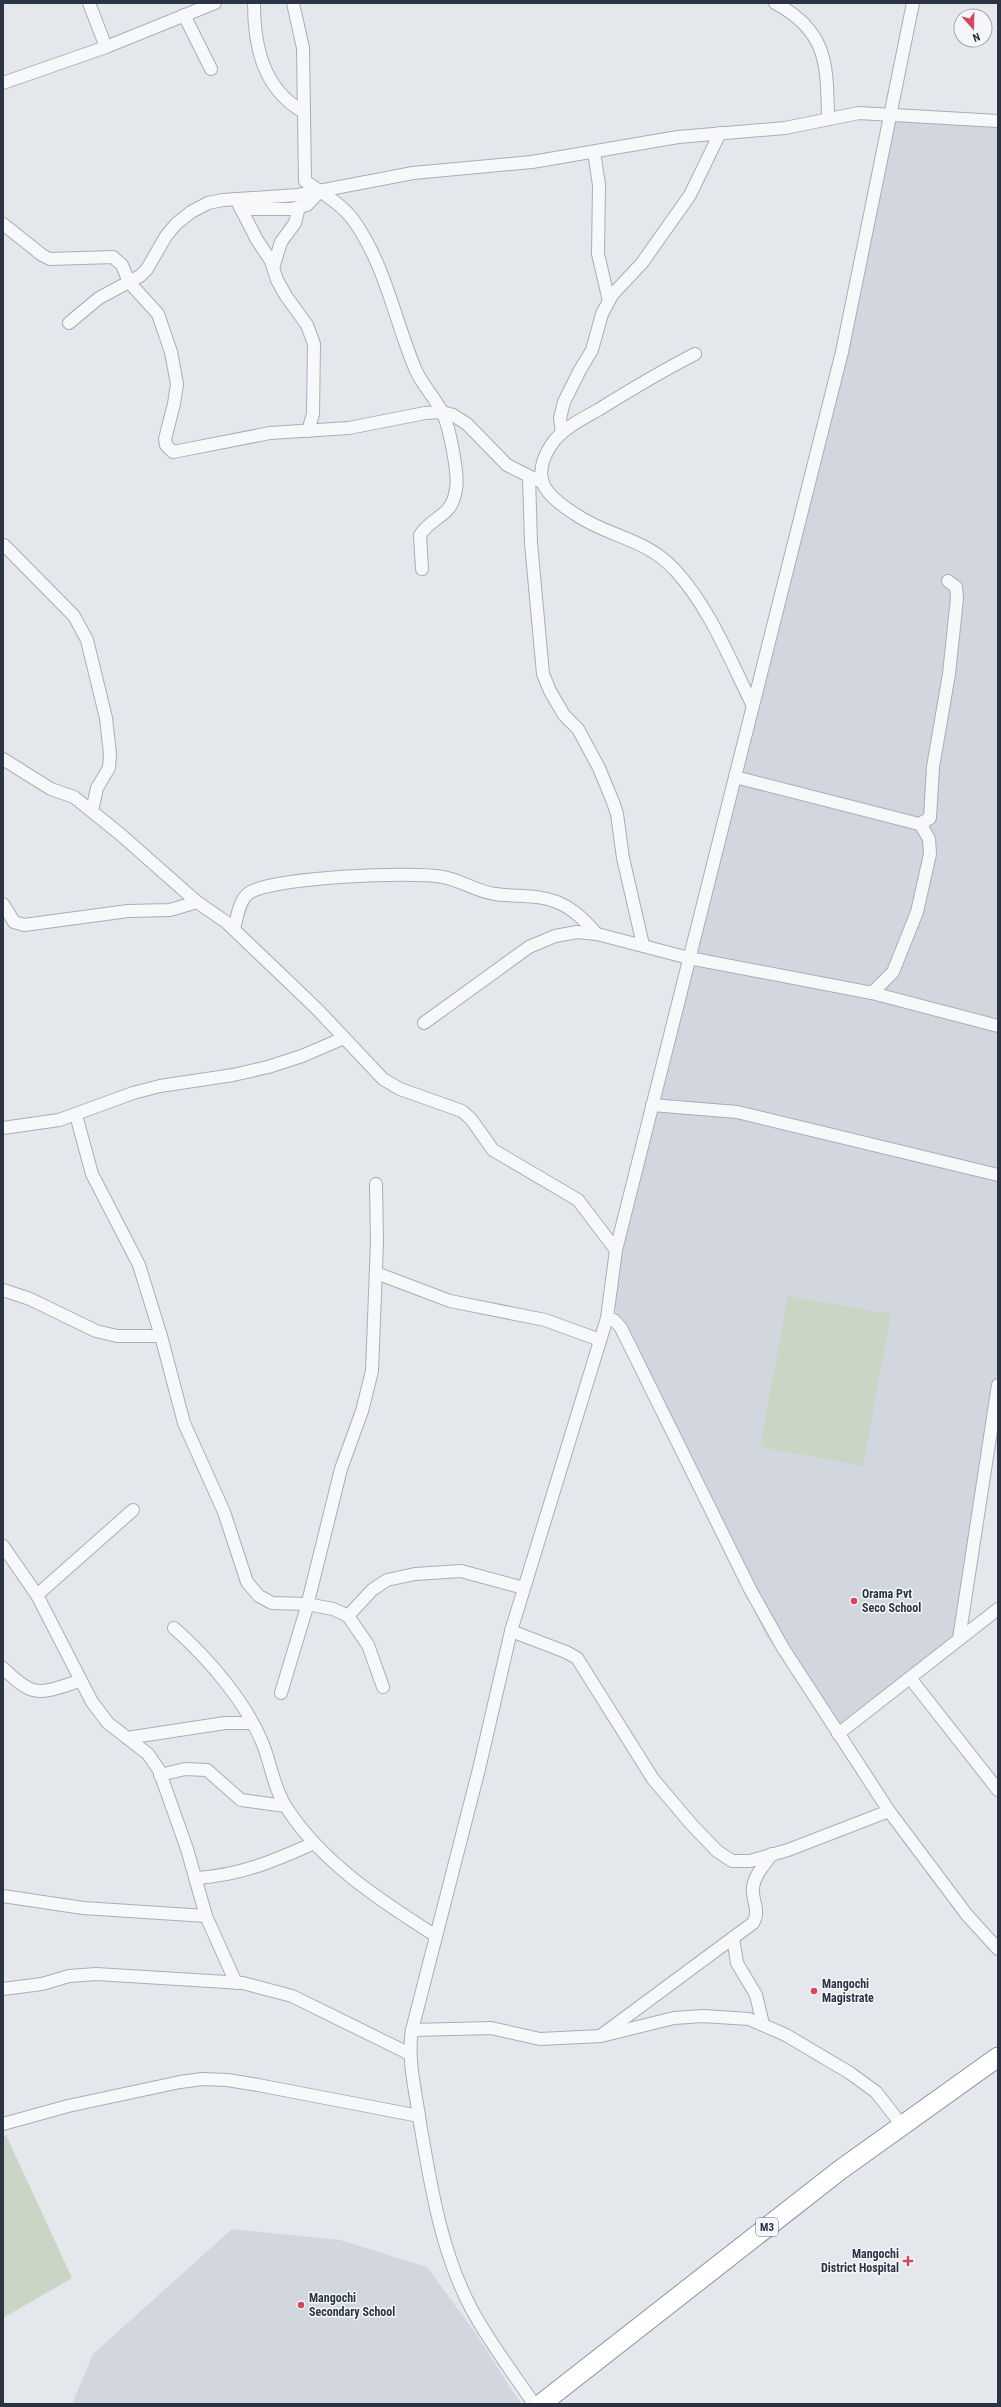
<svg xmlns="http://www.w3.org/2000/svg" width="1001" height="2407" font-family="'Roboto Condensed',sans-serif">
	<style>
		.built { fill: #d2d6de }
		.green { fill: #c9d6c5 }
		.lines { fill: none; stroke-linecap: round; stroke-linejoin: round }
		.minor-casing { stroke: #a9aeb7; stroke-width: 14 }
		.trunk-casing { stroke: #8b94a3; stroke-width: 21 }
		.minor { stroke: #f7f8fa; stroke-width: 12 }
		.trunk { stroke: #fff; stroke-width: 19 }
		.poi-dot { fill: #d1495b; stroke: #f4f6f9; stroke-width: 1.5 }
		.labels { text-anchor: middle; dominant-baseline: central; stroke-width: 3; stroke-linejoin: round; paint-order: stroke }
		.shield { fill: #f4f6f9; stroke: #676e7b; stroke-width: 1 }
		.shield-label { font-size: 11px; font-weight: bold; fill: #2b3445 }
		.poi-label { font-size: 12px; font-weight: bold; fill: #2b3445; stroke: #f4f6f9; text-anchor: start }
	</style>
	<rect width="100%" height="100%" fill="#e4e7ec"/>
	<g class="built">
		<polygon points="893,120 998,123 998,1371 953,1637 837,1730 765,1634 620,1321 606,1283 748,737"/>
		<polygon points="232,2229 340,2240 427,2267 474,2331 521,2404 72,2404 93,2354"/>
	</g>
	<g class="green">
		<polygon points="788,1296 891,1314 863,1466 760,1447"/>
		<polygon points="6,2135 72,2278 3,2318 3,2137"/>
	</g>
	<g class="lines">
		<g class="minor-casing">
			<g id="minor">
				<polyline points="89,3 106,47"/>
				<path d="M254,3C254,46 263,88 302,111"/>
				<path d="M293,3L303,48L305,181C322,193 342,204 354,221C385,265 394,317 414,366C420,383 434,396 442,412C449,424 459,475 456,489C452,518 433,515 420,535L422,569"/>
				<path d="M775,3C828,31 827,65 828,118"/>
				<polyline points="184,15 211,69"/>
				<polyline points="3,83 106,47 215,3"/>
				<polyline points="594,152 599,185 598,254 609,301"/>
				<polyline points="236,199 257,240 271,261 277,280 286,296 307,325 314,344 313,414 308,431"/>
				<polyline points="241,209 291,209 307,205 320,191"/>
				<polyline points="3,224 42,255 50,259 113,257 122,265 129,282 158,314 171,352 177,384 174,404 165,439 166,445 173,452 270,433 349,428 425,413 442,412 453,415 467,424 507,465 543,483"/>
				<polyline points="274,265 281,242 295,223 299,207"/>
				<polyline points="69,323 99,298 140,276 147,269 166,236 176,224 191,212 208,203 223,200 298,195 413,173 532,162 678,137 785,128 859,113 998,121"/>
				<path d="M695,354C662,371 630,390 598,410C584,418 565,427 554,441C545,453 538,469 543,483C547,496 567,509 578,516C612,538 645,538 675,570C710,608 730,660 753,706"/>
				<polyline points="562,433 560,418 564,402 580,370 592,350 602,314 612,295 642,263 690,195 720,133"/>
				<polyline points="529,477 531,543 543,674 550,691 564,715 578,729 599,768 613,802 617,814 623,858 643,945"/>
				<polyline points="4,545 74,616 87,640 106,718 110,754 109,768 97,788 92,811"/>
				<polyline points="3,759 51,789 74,797 120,834 197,902 226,922 318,1010 383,1079 400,1089 462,1111 471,1119 493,1150 578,1200 616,1250"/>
				<polyline points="735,777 923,825"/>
				<polyline points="3,904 14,922 24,925 128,911 170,910 197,902"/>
				<path d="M234,929C237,918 239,900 249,893C273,877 412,871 443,877C461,880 477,892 495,894C516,897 537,894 557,902C574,909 585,921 597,934"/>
				<polyline points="872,993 893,972 917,912 930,854 929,839 922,827 923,822 930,818 933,767 949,674 957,598 956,587 948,581"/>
				<polyline points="424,1023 529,947 555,936 577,932 597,934 689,958 872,993 998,1026"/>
				<polyline points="652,1105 737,1112 998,1175"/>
				<polyline points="76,1115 92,1174 139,1265 161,1336 184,1423 224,1512 247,1582 259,1596 272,1603 307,1604 333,1609 348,1616 368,1645 383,1687"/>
				<polyline points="3,1128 59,1120 133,1093 160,1086 233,1075 268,1067 302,1056 344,1038"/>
				<polyline points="376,1273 450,1301 545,1320 600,1340"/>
				<polyline points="3,1290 30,1299 96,1331 117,1336 161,1336"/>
				<polyline points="607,1318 614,1320 621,1328 750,1589 783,1648 889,1811 967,1915 998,1949"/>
				<polyline points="3,1546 37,1595 92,1702 108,1723 148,1754 159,1770 187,1849 206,1916 236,1983"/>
				<polyline points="37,1595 133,1510"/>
				<polyline points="348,1616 372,1590 387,1580 415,1574 461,1571 524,1588"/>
				<path d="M174,1628C207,1657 245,1701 262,1742C271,1763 273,1787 286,1807C322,1863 381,1901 436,1936"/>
				<polyline points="511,1631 566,1652 577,1658 653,1779 692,1825 717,1851 732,1861 750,1861 788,1850 889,1811"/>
				<polyline points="959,1639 998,1385"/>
				<path d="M3,1668C36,1700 39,1693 80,1681"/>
				<polyline points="910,1678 998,1790"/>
				<polyline points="281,1693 306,1610 341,1469 362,1411 372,1371 377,1242 376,1184"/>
				<polyline points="838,1734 998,1609"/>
				<polyline points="127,1738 225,1723 252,1723"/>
				<polyline points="160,1775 185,1769 207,1770 241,1800 285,1806"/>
				<path d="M195,1878C239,1876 274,1861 314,1843"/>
				<polyline points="3,1896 83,1908 206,1916"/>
				<polyline points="733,1938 737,1963 756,1995 763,2024"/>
				<polyline points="3,1989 42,1984 69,1976 96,1974 243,1983 292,1996 410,2054"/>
				<polyline points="412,2030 491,2028 540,2039 601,2036 674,2018 703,2016 749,2019 786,2035 850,2073 876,2092 901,2124"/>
				<path d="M603,2034L753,1923C761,1910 751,1900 753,1887C755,1874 765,1864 772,1854"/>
				<polyline points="3,2124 68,2106 180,2082 202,2079 227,2080 258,2085 419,2116"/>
				<path d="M534,2404C513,2373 490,2343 472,2310C441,2252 431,2187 420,2123C416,2093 407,2060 412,2030L479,1769L511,1631L607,1318L616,1250L842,352L913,3"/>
			</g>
		</g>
		<g class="trunk-casing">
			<polyline id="trunk" points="541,2404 840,2170 998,2057"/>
		</g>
		<use href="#minor" class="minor"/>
		<use href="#trunk" class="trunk"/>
	</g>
	<g class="poi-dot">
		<circle cx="854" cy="1601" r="4"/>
		<circle cx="814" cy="1991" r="4"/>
		<path d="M906 2255h4v4h4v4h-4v4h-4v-4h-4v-4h4z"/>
		<circle cx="301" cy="2305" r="4"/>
	</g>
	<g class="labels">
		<rect class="shield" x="756" y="2218" width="22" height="18" rx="3"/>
		<g class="shield-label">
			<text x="767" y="2227">M3</text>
		</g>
		<g class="poi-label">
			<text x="862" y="1594">Orama Pvt<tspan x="862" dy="14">Seco School</tspan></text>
			<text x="822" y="1984">Mangochi<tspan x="822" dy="14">Magistrate</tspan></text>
			<text x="899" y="2254" text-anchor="end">Mangochi<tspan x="899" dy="14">District Hospital</tspan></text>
			<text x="309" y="2298">Mangochi<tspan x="309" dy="14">Secondary School</tspan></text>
		</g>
	</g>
	<rect width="1001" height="2407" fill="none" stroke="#2b3445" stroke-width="8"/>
	<g transform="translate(973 28) rotate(160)"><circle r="19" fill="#f4f6f9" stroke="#a4a8b1"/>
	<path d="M0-3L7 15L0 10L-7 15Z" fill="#d1495b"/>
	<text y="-6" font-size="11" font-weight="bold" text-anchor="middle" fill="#2b3445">N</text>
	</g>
</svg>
